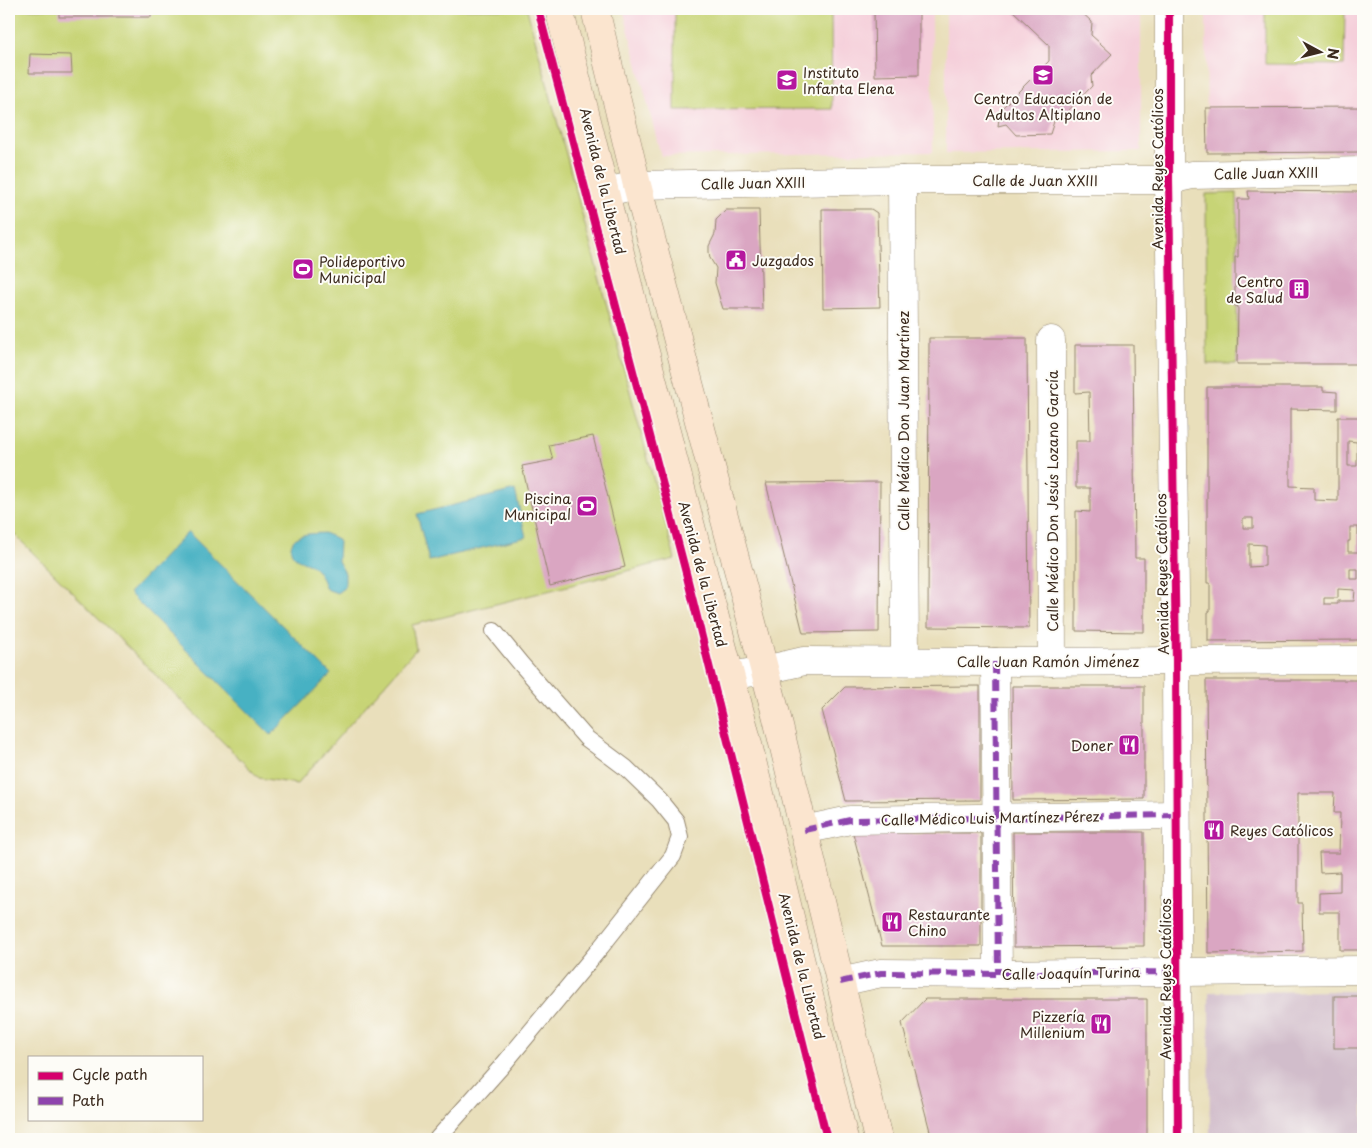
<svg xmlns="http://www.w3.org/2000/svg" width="1372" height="1148" font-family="'Playpen Sans',sans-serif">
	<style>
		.built { fill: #f5cfda }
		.industrial { fill: #d1bdcb }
		.green { fill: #c7d476; stroke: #817f4a }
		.water { fill: #46b1c3; stroke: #406e70 }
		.building { fill: #daa6c2; fill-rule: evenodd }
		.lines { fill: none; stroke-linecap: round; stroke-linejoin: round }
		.lane-casing { stroke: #92846c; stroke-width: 18 }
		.street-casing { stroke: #92846c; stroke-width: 29 }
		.secondary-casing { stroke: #92846c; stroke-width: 29 }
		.lane { stroke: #fff; stroke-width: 16 }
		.street { stroke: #fff; stroke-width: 28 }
		.secondary { stroke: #fbe5cf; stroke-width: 28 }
		.quiet { stroke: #8e44ad; stroke-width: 6; stroke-dasharray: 12 6; stroke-linecap: butt }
		.cycleway-casing { stroke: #fdfcf7; stroke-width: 11 }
		.cycleway { stroke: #d6006c; stroke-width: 8 }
		.labels { text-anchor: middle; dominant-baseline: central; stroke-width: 4; stroke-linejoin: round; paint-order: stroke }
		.poi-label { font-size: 14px; fill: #3b2a1e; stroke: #fdfcf7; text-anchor: start }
		.street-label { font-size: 14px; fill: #3b2a1e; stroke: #fdfcf7 }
	</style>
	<rect width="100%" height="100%" fill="#fdfcf7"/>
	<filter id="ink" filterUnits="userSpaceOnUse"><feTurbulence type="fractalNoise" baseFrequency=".02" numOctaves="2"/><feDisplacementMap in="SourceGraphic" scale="10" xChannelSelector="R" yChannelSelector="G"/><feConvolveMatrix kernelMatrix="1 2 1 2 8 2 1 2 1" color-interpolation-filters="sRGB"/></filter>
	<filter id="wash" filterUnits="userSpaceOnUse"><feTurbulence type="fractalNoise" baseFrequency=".0096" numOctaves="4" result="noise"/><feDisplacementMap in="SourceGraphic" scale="20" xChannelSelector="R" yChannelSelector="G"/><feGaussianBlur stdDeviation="1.12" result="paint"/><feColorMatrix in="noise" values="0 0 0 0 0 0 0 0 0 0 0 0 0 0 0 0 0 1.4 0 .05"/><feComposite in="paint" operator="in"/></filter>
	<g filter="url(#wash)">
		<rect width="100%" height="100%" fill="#e9dfbb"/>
		<g class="built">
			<polygon points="623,9 932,9 933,152 661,156"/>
			<polygon points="946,9 1141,9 1141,151 946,153"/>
			<polygon points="1206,9 1363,9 1363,152 1207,153"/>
		</g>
		<polygon class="industrial" points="1363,991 1363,1139 1210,1139 1209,992"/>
		<g class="green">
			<polygon points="9,9 527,9 675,559 412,625 416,649 297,784 259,778 9,529"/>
			<polygon points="675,9 831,9 832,109 675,110"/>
			<polygon points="1265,9 1345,9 1344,65 1265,64"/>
			<polygon points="1237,193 1237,364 1207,364 1206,194"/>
		</g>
		<g class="water">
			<polygon points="515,490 526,537 429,561 417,514"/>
			<polygon points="188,532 331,674 271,735 129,593"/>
			<path d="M324,533L336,538L339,542L338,561L345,573V587L337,593L326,589C323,582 320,573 315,568C310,562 301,562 295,557C292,554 290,550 291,547C293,532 313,534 324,533Z"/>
		</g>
		<g id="blocks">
			<g class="building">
				<rect x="59" y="9" width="92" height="8"/>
				<polygon points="874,9 919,9 919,75 875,76"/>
				<polygon points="1011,9 1078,9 1092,22 1091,35 1112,54 1091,76 1092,86 1065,114 1056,115 1050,134 1016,135 1006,124 998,126 1000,110 1049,61 1049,45"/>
				<polygon points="30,54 71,55 72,73 29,73"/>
				<polygon points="1363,107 1363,152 1207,153 1206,108"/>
				<polygon points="1248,191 1363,192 1363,364 1237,364 1238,306 1235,306 1235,257 1238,257 1238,199 1249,199"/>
				<polygon points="822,209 871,209 877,213 880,307 823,308"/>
				<polygon points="726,210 759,210 762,309 723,309 715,283 716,268 710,258 709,252 709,246 715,234 716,220"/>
				<polygon points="929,338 1027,338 1029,628 928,627"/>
				<polygon points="1075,345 1133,345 1135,558 1144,558 1144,632 1076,631 1076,511 1090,512 1090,488 1076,488 1076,441 1090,441 1089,392 1075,393"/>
				<path d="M1207,387H1323V391L1337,392V410L1290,409V486L1314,487V500L1338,501V417H1363V640L1208,641V612H1210V583H1207ZM1348,441L1357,442V466H1348ZM1243,518H1253V528H1243ZM1350,527H1358V552H1348V541H1350ZM1249,544L1265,545V566L1249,567ZM1350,569H1358V579H1350ZM1338,589L1355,590L1354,601H1338V604H1324V598H1338Z"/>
				<polygon points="593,436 625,567 550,586 522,466 553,460 549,445"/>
				<polygon points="880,482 879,632 803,633 766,483"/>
				<polygon points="1206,680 1363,680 1363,950 1340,950 1340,912 1319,912 1319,893 1340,892 1340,872 1320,873 1319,853 1339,853 1340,813 1334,813 1335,793 1298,793 1298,903 1302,903 1303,951 1208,953"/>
				<polygon points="980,686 980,800 846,801 822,710 845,687"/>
				<polygon points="1012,686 1144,686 1144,799 1013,800"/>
				<polygon points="1013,832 1144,832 1144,946 1014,947"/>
				<polygon points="853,833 981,833 981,946 882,946"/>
				<rect x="1334" y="996" width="29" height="52"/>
				<polygon points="925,999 1147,999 1147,1139 932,1139 902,1023"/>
			</g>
		</g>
	</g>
	<g filter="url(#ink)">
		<use href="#blocks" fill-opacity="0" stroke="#92846c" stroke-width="1"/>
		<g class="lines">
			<g class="lane-casing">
				<polyline id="lane" points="437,1139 502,1066 601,947 673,856 680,837 676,821 659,800 626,768 586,738 521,664 494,631"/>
			</g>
			<g class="street-casing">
				<g id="street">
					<polyline points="1169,9 1169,180 1176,661 1178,1139"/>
					<polyline points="902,180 905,661"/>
					<polyline points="606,192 637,185 902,180 1169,180 1192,175 1363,171"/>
					<polyline points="1051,340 1052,662"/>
					<polyline points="995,662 998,974"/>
					<polyline points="730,676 765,670 804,661 995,662 1363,660"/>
					<polyline points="804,830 850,820 1176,815"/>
					<polyline points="840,982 881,973 998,974 1363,970"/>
				</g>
			</g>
			<g class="secondary-casing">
				<g id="secondary">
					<polyline points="559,9 638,325 744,728 844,1139"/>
					<polyline points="595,9 637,185 776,714 878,1139"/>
				</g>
			</g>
			<use href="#lane" class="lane"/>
			<use href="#street" class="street"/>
			<use href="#secondary" class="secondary"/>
			<g class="quiet">
				<polyline points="995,662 998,974"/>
				<polyline points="804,830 850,820 1176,815"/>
				<polyline points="840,982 881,973 998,974 1177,972"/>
			</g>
			<g class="cycleway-casing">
				<g id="cycleway">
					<polyline points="538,9 686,573 827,1139"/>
					<polyline points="1169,9 1169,180 1176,661 1178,1139"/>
				</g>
			</g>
			<use href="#cycleway" class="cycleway"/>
		</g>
	</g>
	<defs>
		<g id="school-square" transform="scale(1.125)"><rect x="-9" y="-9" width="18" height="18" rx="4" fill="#b5179e" stroke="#fdfcf7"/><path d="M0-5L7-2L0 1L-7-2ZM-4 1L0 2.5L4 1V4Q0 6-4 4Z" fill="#fff"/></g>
		<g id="civic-square" transform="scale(1.125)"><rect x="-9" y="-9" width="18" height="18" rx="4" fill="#b5179e" stroke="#fdfcf7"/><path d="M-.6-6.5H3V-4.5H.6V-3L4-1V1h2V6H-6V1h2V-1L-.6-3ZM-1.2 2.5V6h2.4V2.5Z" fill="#fff"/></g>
		<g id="stadium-square" transform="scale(1.125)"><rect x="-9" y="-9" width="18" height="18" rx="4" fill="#b5179e" stroke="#fdfcf7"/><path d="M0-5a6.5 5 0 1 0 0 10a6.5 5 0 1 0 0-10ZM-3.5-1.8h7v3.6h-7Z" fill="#fff"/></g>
		<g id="building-square" transform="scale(1.125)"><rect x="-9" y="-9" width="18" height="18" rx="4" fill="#b5179e" stroke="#fdfcf7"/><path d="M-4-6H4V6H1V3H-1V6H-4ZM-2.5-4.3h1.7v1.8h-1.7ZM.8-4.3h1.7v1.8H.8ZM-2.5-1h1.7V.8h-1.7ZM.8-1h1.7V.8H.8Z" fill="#fff"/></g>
		<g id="restaurant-square" transform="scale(1.125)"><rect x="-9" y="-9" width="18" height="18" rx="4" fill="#b5179e" stroke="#fdfcf7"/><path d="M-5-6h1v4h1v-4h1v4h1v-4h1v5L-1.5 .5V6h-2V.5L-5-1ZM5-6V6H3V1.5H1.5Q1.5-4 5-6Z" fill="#fff"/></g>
	</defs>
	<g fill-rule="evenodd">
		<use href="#school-square" x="1043" y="75"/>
		<use href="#school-square" x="787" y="80"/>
		<use href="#civic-square" x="736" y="260"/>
		<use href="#stadium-square" x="303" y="269"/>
		<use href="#building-square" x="1299" y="289"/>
		<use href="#stadium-square" x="587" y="506"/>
		<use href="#restaurant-square" x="1129" y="745"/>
		<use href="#restaurant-square" x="1214" y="830"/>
		<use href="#restaurant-square" x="892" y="922"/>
		<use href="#restaurant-square" x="1101" y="1024"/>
	</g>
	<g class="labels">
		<g class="poi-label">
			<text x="803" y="72">Instituto<tspan x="803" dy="16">Infanta Elena</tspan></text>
			<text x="1043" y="98" text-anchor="middle">Centro Educación de<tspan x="1043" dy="16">Adultos Altiplano</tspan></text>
			<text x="752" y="260">Juzgados</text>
			<text x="319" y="261">Polideportivo<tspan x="319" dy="16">Municipal</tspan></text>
			<text x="1283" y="281" text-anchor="end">Centro<tspan x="1283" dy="16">de Salud</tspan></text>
			<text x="571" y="498" text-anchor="end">Piscina<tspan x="571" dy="16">Municipal</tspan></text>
			<text x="1113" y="745" text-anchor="end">Doner</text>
			<text x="1230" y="830">Reyes Católicos</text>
			<text x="908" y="914">Restaurante<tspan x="908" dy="16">Chino</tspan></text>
			<text x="1085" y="1016" text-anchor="end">Pizzería<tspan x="1085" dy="16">Millenium</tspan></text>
		</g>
		<g class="street-label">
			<text transform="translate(1157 169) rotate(-90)">Avenida Reyes Católicos</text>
			<text transform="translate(1266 173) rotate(-1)">Calle Juan XXIII</text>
			<text x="1035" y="180">Calle de Juan XXIII</text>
			<text transform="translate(603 181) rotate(76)">Avenida de la Libertad</text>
			<text transform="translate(753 183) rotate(-1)">Calle Juan XXIII</text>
			<text transform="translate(903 421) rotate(-90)">Calle Médico Don Juan Martínez</text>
			<text transform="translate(1052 501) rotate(-90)">Calle Médico Don Jesús Lozano García</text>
			<text transform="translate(703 574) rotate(75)">Avenida de la Libertad</text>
			<text transform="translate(1162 574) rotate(-91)">Avenida Reyes Católicos</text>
			<text x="1048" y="661">Calle Juan Ramón Jiménez</text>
			<text transform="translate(990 818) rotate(-1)">Calle Médico Luis Martínez Pérez</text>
			<text transform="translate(802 966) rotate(76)">Avenida de la Libertad</text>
			<text transform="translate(1071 973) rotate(-1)">Calle Joaquín Turina</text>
			<text transform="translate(1165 979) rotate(-90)">Avenida Reyes Católicos</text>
		</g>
	</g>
	<rect width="1372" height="1148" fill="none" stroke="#fdfcf7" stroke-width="30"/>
	<rect x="28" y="1056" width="175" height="65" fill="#fdfcf7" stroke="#afa8a0"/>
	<rect x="38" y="1072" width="25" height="8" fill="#d6006c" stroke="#afa8a0"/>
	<text x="72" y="1080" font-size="15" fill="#3b2a1e">Cycle path</text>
	<rect x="38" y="1097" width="25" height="8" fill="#8e44ad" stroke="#afa8a0"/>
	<text x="72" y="1106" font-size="15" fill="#3b2a1e">Path</text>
	<g transform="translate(1320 52) rotate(97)" stroke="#fdfcf7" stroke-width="4" paint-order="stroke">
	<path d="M0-4L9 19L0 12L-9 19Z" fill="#3b2a1e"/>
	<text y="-8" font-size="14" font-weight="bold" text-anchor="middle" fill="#3b2a1e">N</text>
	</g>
</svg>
